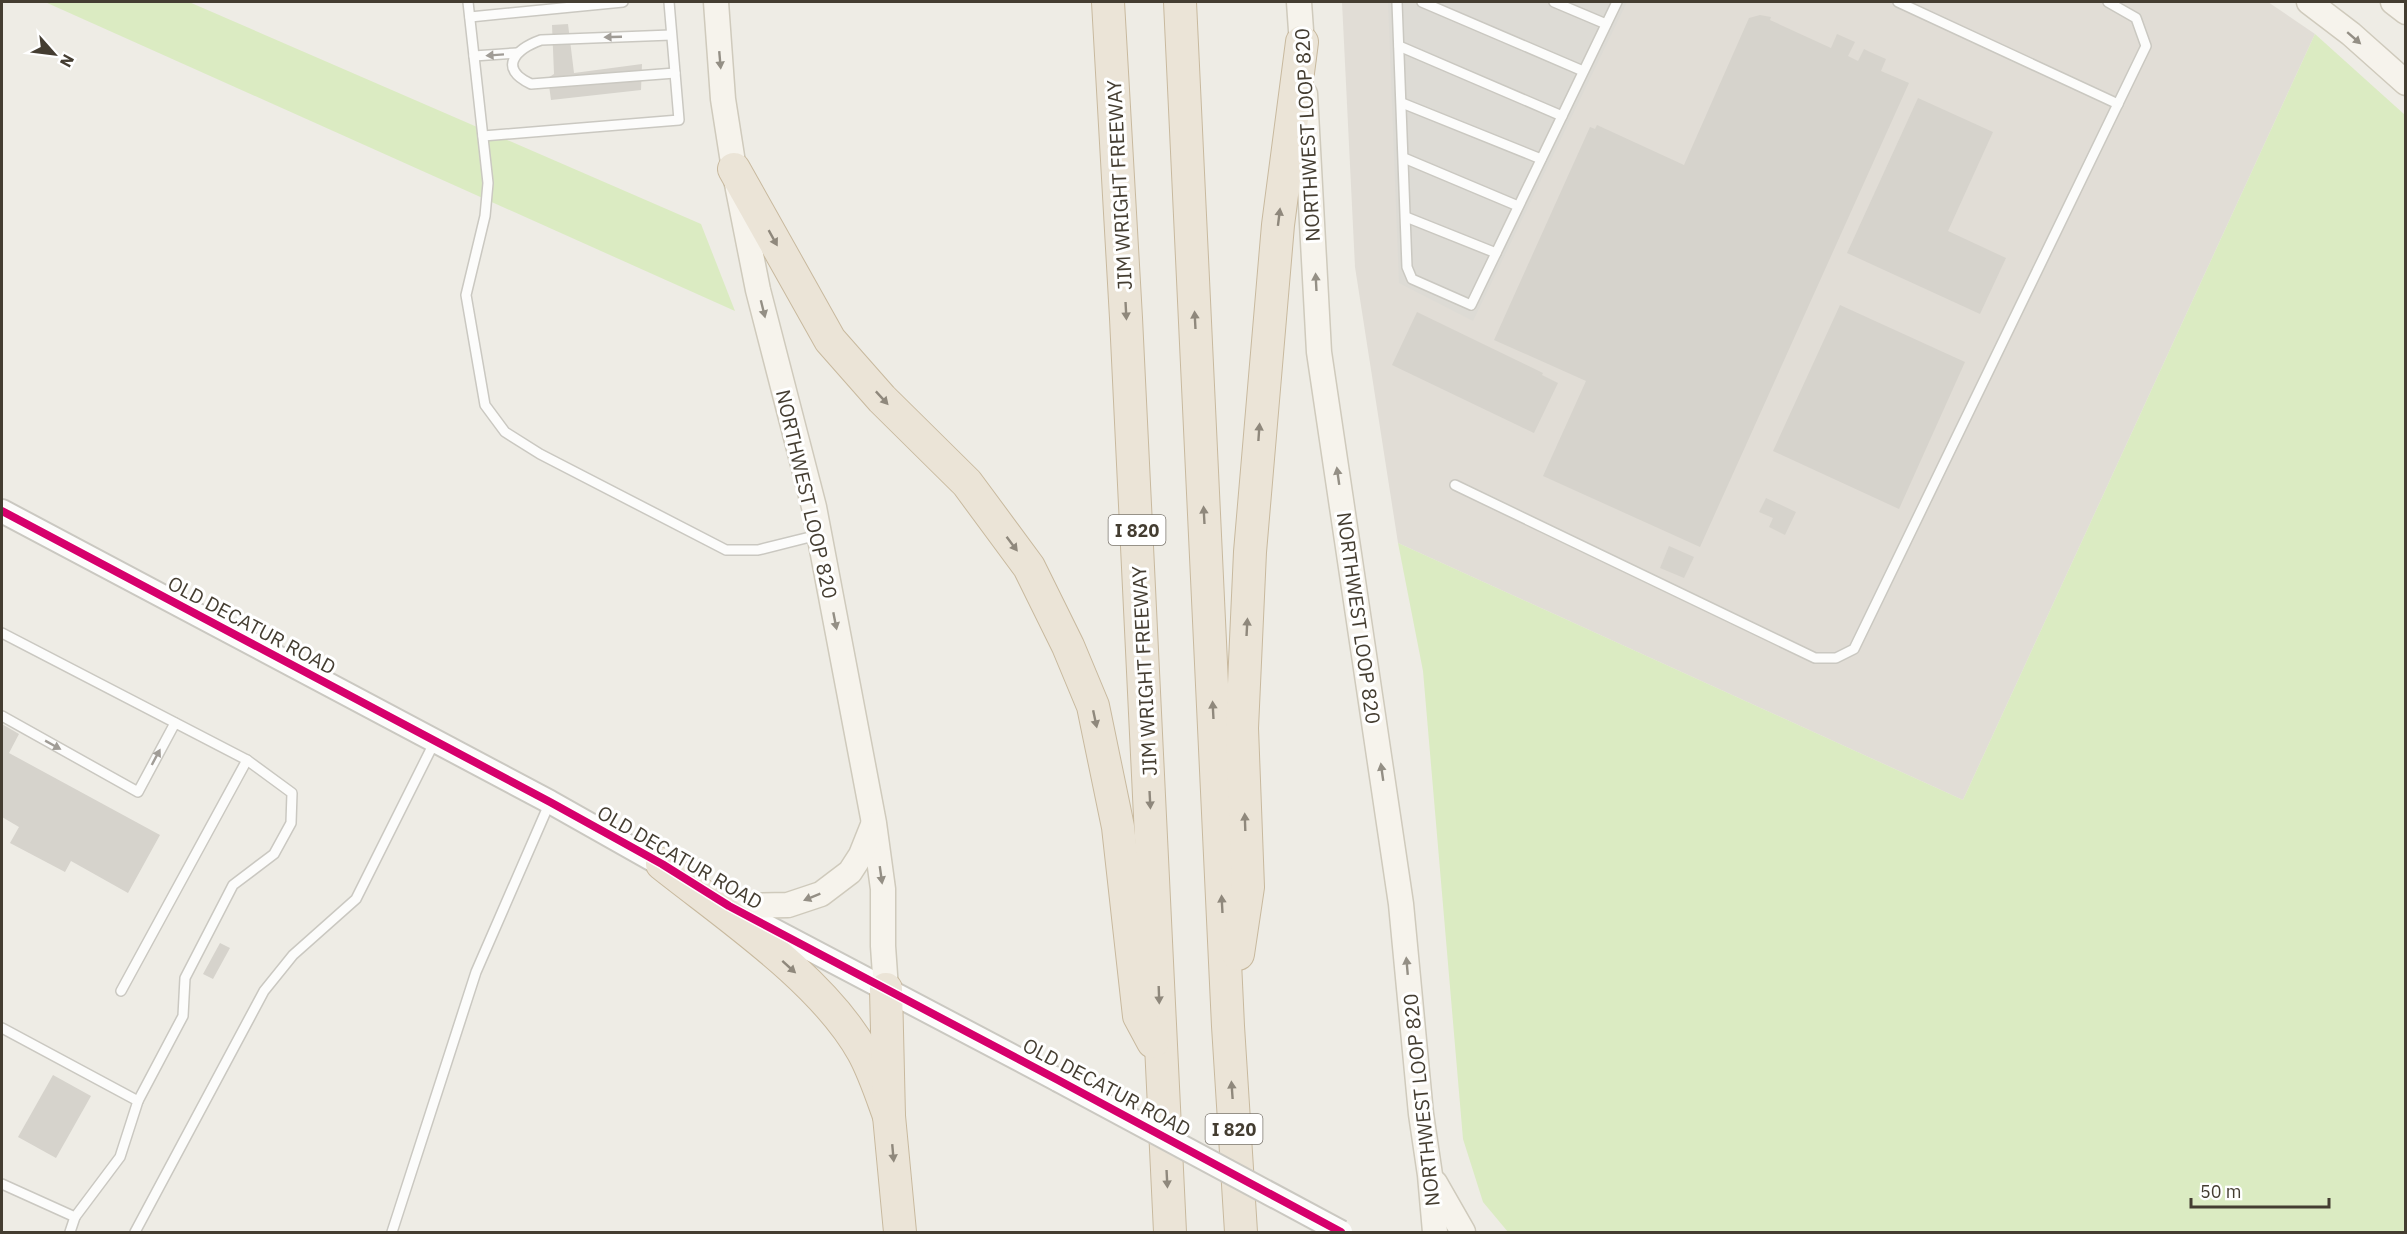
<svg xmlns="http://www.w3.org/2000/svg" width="2407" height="1234" font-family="'IBM Plex Sans',sans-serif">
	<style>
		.industrial { fill: #e1ddd6 }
		.green { fill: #dbebc2 }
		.parking { fill: #dddbd5 }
		.building { fill: #d6d3cc }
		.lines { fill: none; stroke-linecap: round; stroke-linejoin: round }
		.service-casing { stroke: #cac8c1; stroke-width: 12 }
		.tertiary-casing { stroke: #cac8c1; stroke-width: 26 }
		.secondary-casing { stroke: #cfcabc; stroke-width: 27 }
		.motorway-casing { stroke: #c8b99e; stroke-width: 34 }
		.service { stroke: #fcfcfb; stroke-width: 9 }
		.tertiary { stroke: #fcfcfb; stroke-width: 22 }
		.secondary { stroke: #f6f3ec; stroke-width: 24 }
		.motorway { stroke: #ebe4d7; stroke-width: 32 }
		.tertiary-bridge-casing { stroke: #cac8c1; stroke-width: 26; stroke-linecap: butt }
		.tertiary-bridge { stroke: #fcfcfb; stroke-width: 22 }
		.cycleway-casing { stroke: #fff; stroke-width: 11 }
		.cycleway { stroke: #d6006c; stroke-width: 8 }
		.oneway { fill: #a09c96 }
		.oneway2 { fill: #948f85 }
		.oneway3 { fill: #8f887c }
		.labels { text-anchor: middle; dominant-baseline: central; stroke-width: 6; stroke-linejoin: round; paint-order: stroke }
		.shield { fill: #fff; stroke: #7c776f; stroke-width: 1.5 }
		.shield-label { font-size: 18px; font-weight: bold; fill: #443d31 }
		.street-label { font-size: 20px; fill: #443d31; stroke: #fff }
	</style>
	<rect width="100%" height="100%" fill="#eeece5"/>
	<polygon class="industrial" points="1342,2 2268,2 2315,34 1963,800 1398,543 1355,267"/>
	<g class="green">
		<polygon points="45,2 189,2 701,224 735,311"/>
		<polygon points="2315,34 2405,115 2405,1232 1508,1232 1483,1202 1463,1139 1423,671 1398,543 1963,800"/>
	</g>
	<polygon class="parking" points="1388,2 1627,2 1473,321 1399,283"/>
	<g class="building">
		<polygon points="1760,15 1771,17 1770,20 1831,48 1837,34 1855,42 1848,56 1858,61 1864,49 1870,52 1886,59 1881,71 1909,83 1700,547 1543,476 1586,381 1494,340 1590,127 1595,129 1597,125 1684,165 1749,18"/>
		<polygon points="568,24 574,73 642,64 641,90 551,100 548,78 554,74 552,25"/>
		<polygon points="1918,98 1993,132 1948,231 2006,258 1980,314 1847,253"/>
		<polygon points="1840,305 1965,362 1899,509 1773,451"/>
		<polygon points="1417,312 1543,373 1542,375 1558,383 1534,433 1392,365"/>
		<polygon points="1766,498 1796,512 1785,535 1769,527 1773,518 1759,512"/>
		<polygon points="1669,546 1694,557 1684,578 1660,568"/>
		<polygon points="2,724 19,734 9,753 160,835 128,893 71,861 65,872 10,843 19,827 2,817"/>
		<polygon points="220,943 230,948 213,979 203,974"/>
		<polygon points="53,1075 91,1096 56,1158 18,1137"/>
	</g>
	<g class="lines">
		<g class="service-casing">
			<g id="service">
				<polyline points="468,2 488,183 485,216 466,295 485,405 505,432 540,454 726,550 758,550 818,535"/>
				<polyline points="1397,2 1407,267 1412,279 1471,305 1617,2"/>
				<polyline points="1422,2 1583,71"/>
				<polyline points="1554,2 1606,24"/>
				<polyline points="1898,2 2118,104"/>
				<polyline points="470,17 623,2"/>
				<path d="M671,35L541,40C516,49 497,68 531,84L675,73"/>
				<polyline points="1399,46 1562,116"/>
				<polyline points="474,56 517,53"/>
				<polyline points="1402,103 1541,159"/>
				<polyline points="483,136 679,120 669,2"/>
				<polyline points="1404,158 1518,206"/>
				<polyline points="1406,217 1496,253"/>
				<polyline points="1455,485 1815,658 1836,658 1854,649 2146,46 2136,18 2108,2"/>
				<polyline points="2,633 247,760 121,991"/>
				<polyline points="2,716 138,792 175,723"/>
				<polyline points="2,1028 138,1101 120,1157 75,1217 2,1184"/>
				<polyline points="138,1101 183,1016 185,978 233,885 274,854 291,823 292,793 247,760"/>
				<polyline points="70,1232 75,1217"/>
				<polyline points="135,1232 264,991 293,955 356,899 435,741"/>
				<polyline points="392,1232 476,972 550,802"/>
			</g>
		</g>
		<g class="tertiary-casing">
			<g id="tertiary">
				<polyline points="2,511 550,802 674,872"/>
				<polyline points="743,914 1058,1080"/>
			</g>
		</g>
		<g class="secondary-casing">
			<g id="secondary">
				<polyline points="716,2 723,99 734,169 758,290 814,507 874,823 883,889 883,946 886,989"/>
				<polyline points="1299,2 1303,59"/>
				<polyline points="2309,2 2351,34 2406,83"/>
				<polyline points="2393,2 2406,12"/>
				<polyline points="1305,94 1319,352 1401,904 1421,1114 1430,1175 1435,1232"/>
				<polyline points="729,906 788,905 821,894 850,872 861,855 873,825"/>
				<polyline points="1435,1183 1463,1232"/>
			</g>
		</g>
		<g class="motorway-casing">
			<g id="motorway">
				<polyline points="1108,2 1126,318 1170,1232"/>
				<polyline points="1180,2 1228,1026 1241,1232"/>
				<polyline points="734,169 830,340 882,399 967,483 1029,567 1068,646 1093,706 1118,827 1139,1016 1153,1042"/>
				<path d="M662,864C726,915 823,980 863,1052C874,1072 881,1094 889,1116"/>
				<polyline points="1238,954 1248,887 1242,728 1250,552 1278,225 1302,42"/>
				<polyline points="886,989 889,1116 900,1232"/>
			</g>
		</g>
		<use href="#service" class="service"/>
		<use href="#tertiary" class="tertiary"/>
		<use href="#secondary" class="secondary"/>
		<use href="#motorway" class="motorway"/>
		<g class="tertiary-bridge-casing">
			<polyline id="tertiary-bridge" points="1058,1080 1341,1232"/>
		</g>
		<use href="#tertiary-bridge" class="tertiary-bridge"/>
		<g class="cycleway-casing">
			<polyline id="cycleway" points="2,511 550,802 662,864 729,906 1058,1080 1341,1232"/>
		</g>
		<use href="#cycleway" class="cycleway"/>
	</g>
	<defs><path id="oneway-solid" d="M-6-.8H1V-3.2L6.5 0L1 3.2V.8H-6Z" transform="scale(1.5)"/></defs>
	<g class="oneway">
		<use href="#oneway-solid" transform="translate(613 37) rotate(178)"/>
		<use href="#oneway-solid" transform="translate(495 55) rotate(176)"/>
		<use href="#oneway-solid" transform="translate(53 745) rotate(29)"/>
		<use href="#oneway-solid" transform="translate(156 757) rotate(-62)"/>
	</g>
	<g class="oneway2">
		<use href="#oneway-solid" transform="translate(2354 38) rotate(41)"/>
		<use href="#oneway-solid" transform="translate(720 60) rotate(85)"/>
		<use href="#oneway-solid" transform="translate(1316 282) rotate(-93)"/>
		<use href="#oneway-solid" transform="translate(763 309) rotate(76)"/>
		<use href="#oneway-solid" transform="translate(1338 476) rotate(-98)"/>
		<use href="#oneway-solid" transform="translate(835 621) rotate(79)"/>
		<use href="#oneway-solid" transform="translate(1382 772) rotate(-98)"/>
		<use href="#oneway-solid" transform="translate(881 875) rotate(82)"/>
		<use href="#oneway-solid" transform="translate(812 897) rotate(158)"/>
		<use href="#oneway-solid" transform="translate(1407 966) rotate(-95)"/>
	</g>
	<g class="oneway3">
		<use href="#oneway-solid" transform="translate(1279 217) rotate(-83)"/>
		<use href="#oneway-solid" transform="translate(773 238) rotate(61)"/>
		<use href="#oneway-solid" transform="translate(1126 311) rotate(87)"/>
		<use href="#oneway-solid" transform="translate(1195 320) rotate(-93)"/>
		<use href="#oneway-solid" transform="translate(882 398) rotate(47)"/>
		<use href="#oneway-solid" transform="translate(1259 432) rotate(-86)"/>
		<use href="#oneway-solid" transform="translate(1204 515) rotate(-93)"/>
		<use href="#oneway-solid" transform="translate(1012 544) rotate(53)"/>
		<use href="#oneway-solid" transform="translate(1247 627) rotate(-87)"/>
		<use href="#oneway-solid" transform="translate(1213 710) rotate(-93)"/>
		<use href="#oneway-solid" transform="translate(1095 719) rotate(78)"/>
		<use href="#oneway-solid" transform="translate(1150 800) rotate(87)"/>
		<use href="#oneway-solid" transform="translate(1245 822) rotate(-92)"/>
		<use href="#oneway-solid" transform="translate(1222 904) rotate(-93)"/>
		<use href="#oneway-solid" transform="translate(789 967) rotate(42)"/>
		<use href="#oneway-solid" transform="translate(1159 995) rotate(88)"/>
		<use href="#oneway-solid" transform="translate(1232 1090) rotate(-94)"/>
		<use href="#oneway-solid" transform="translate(893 1153) rotate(85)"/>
		<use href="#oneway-solid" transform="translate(1167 1179) rotate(87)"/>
	</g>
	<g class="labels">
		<g class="shield">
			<rect x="1108.5" y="515" width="57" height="30" rx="4.5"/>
			<rect x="1205.5" y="1114" width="57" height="30" rx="4.5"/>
		</g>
		<g class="shield-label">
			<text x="1137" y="530">I 820</text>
			<text x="1234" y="1129">I 820</text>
		</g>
		<g class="street-label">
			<text transform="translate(1307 135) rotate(-93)">NORTHWEST LOOP 820</text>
			<text transform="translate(1119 185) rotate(-93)">JIM WRIGHT FREEWAY</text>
			<text transform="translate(807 494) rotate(77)">NORTHWEST LOOP 820</text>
			<text transform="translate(1359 618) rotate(82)">NORTHWEST LOOP 820</text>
			<text transform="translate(252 625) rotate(28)">OLD DECATUR ROAD</text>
			<text transform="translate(1144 671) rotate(-93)">JIM WRIGHT FREEWAY</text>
			<text transform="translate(680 857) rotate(30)">OLD DECATUR ROAD</text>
			<text transform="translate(1107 1087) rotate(28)">OLD DECATUR ROAD</text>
			<text transform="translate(1421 1100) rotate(-96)">NORTHWEST LOOP 820</text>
		</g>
	</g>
	<rect width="2407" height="1234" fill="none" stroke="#443d31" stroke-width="6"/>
	<g transform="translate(54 54) rotate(118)" stroke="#ffffff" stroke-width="4.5" paint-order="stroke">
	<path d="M0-4.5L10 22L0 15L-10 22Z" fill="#443d31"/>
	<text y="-9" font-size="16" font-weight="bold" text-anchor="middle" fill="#443d31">N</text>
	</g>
	<path d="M2191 1198v9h138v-9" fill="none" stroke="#443d31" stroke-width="3"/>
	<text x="2200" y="1198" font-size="18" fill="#443d31" stroke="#ffffff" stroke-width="4.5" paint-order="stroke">50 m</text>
</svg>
